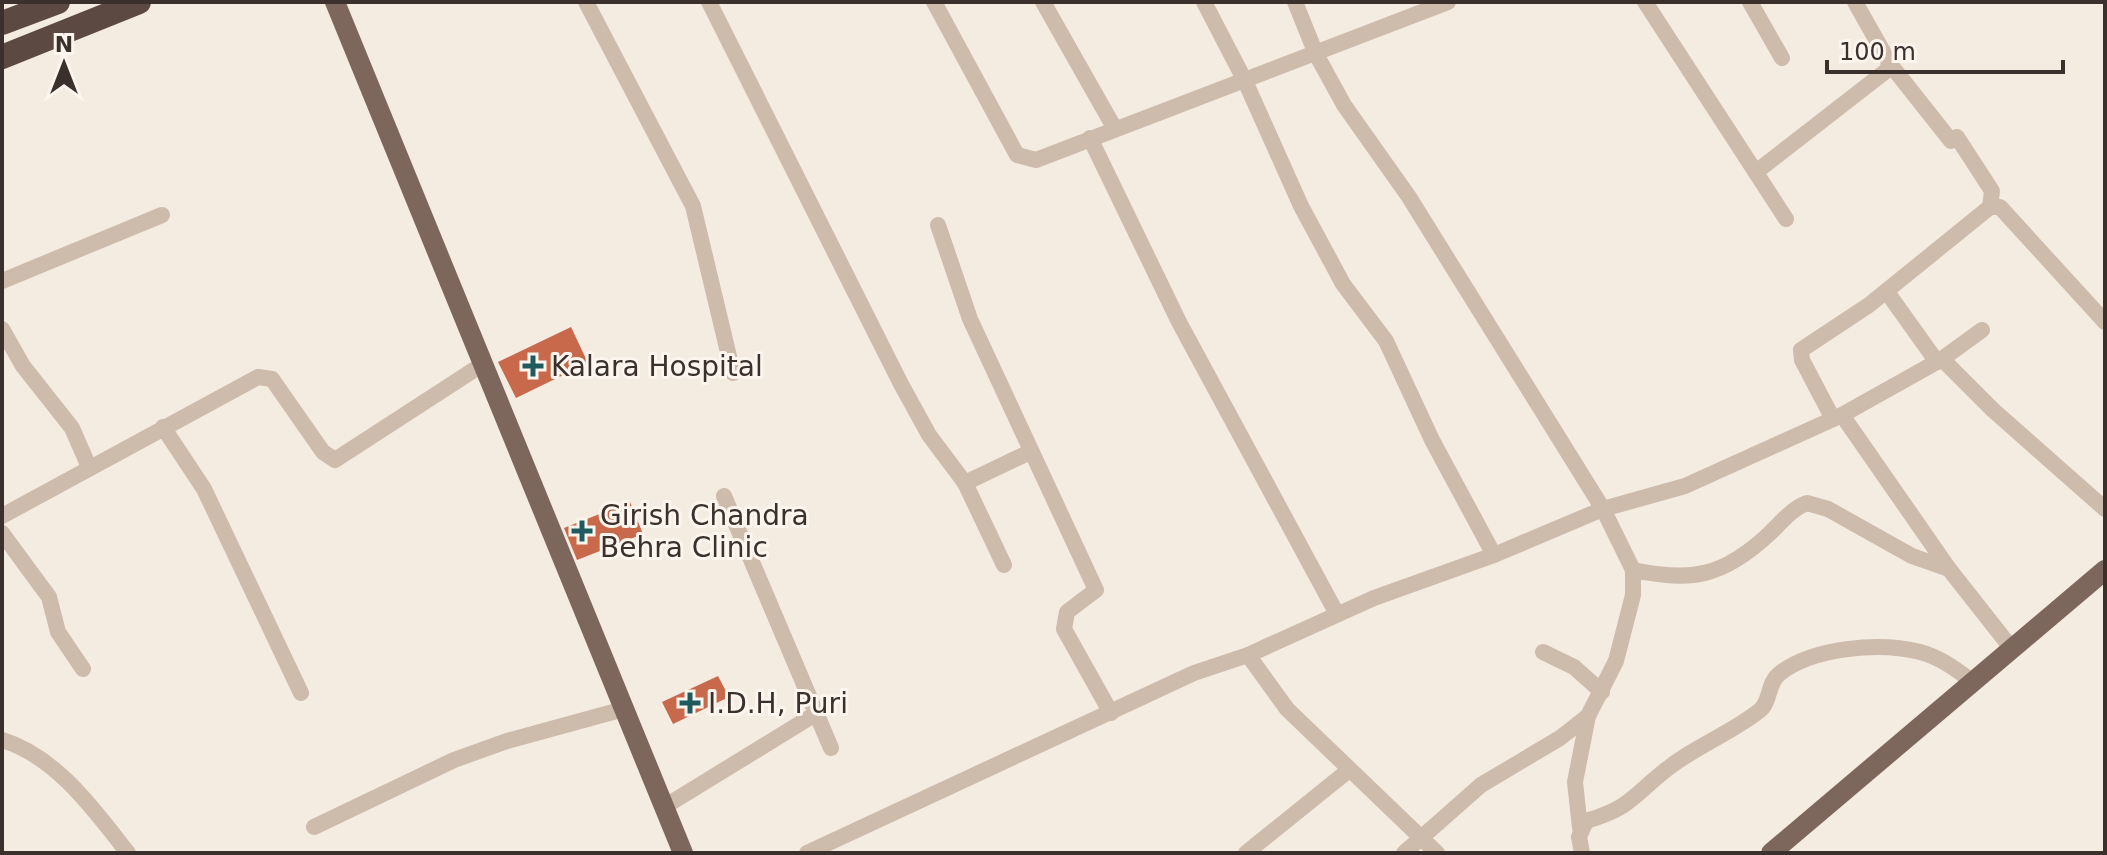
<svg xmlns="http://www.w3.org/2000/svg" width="2107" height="855" font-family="'DejaVu Sans',sans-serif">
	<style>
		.building { fill: #c8694b }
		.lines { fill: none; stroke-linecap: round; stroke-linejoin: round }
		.minor { stroke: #cdbbac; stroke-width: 16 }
		.major { stroke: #7d675c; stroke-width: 20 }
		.highway { stroke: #5c4a42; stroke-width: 24 }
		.poi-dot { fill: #1f5a5e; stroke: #fbf5ee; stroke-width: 3 }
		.labels { text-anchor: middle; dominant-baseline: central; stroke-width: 6; stroke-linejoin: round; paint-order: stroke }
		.poi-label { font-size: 28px; fill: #3b302b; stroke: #fbf5ee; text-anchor: start }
	</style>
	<rect width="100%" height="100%" fill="#f4ebe1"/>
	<g class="building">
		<polygon points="571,327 588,363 516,398 498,362"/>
		<polygon points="630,502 643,534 577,560 564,528"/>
		<polygon points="718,676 729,697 673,724 662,702"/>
	</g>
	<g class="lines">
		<g class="minor">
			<polyline points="586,2 693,206 733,373"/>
			<polyline points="709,2 901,384 929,435 965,483 1004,565"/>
			<polyline points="934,2 1017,155 1036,160 1448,2"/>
			<polyline points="1043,2 1115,129"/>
			<polyline points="1204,2 1245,81 1301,206 1343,284 1386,341 1432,440 1494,555"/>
			<polyline points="1295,2 1316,54 1344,105 1409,197 1603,509 1633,570 1633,595 1616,661 1588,716 1560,738 1481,785 1404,853"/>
			<polyline points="1645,2 1786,219"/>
			<polyline points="1750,2 1782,58"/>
			<polyline points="1890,64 1951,141"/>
			<polyline points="1957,137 1992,191 1990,207"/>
			<polyline points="1090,138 1179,322 1337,614"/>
			<polyline points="1756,172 1886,71 1890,64 1855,2"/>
			<polyline points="938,225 970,319 1096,590 1067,612 1064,629 1111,713"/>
			<polyline points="2,281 162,215"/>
			<polyline points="1887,292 1937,362"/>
			<polyline points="2,329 23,366 72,428 89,467"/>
			<polyline points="1942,359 1993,410 2105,509"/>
			<polyline points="1842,415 1949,569 2012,649"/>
			<polyline points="1833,419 1802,360 1801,350 1869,305 1990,207 2000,207 2105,322"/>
			<polyline points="163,427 204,489 301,693"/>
			<polyline points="965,483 1030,452"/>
			<polyline points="724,496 831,748"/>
			<polyline points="2,516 258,377 272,379 323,452 335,460 483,364"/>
			<polyline points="2,533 49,597 58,632 83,669"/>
			<path d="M1633,570C1692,582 1723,577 1769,534C1781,523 1791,509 1807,503L1828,509L1912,556L1949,569"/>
			<polyline points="1543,652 1574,667 1602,692"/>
			<polyline points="1248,655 1287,709 1437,853"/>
			<path d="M2,740C56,756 95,811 128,853"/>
			<polyline points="664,807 817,713"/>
			<polyline points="314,827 454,760 507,741 624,709"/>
			<polyline points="1580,828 1575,782 1588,716"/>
			<polyline points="807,853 1194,673 1248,655 1374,598 1494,555 1603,509 1685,486 1842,415 1942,359 1982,330"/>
			<polyline points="1246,853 1349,770"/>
			<path d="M1582,853L1579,837L1586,821C1629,808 1630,799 1662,773C1691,748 1730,734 1759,711C1771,702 1767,684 1779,674C1813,647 1880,642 1920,652C1940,657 1957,670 1973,682"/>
		</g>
		<g class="major">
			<polyline points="335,2 683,853"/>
			<polyline points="1771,853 2105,570"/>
		</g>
		<g class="highway">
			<polyline points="2,23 58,2"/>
			<polyline points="2,57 139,2"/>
		</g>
	</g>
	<g class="poi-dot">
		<path d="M529 354h8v8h8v8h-8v8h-8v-8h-8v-8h8z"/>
		<path d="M578 519h8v8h8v8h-8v8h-8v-8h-8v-8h8z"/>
		<path d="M686 691h8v8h8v8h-8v8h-8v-8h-8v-8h8z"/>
	</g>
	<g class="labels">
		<g class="poi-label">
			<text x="551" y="366">Kalara Hospital</text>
			<text x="600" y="515">Girish Chandra<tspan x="600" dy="32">Behra Clinic</tspan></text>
			<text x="708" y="703">I.D.H, Puri</text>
		</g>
	</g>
	<rect width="2107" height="855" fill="none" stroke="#3b302b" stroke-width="8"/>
	<g transform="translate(64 64)" stroke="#fbf5ee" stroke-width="6" paint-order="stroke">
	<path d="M0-6L14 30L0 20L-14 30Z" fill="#3b302b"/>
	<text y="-12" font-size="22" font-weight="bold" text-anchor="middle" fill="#3b302b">N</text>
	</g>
	<path d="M1827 60v12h236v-12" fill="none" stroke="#3b302b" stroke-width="4"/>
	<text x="1839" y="60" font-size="24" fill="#3b302b" stroke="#fbf5ee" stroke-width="6" paint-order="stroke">100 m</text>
</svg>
